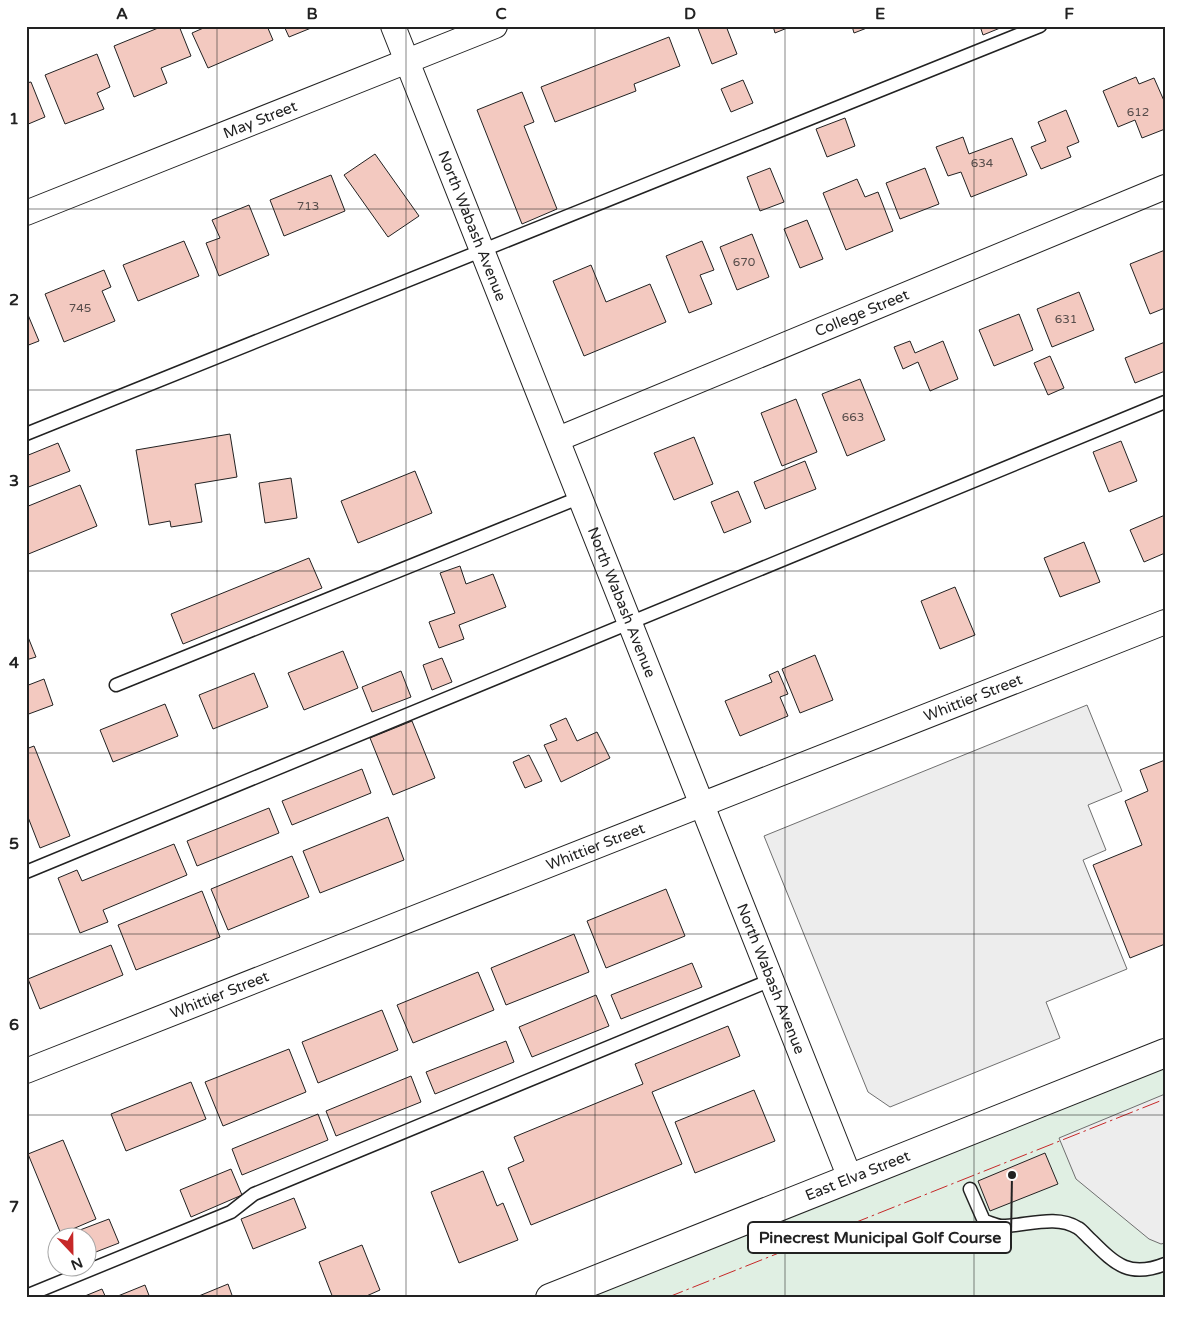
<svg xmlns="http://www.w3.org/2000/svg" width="1191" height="1324" font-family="'Varela Round',sans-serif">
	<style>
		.green { fill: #e0efe3; stroke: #6f6f6f }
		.parking { fill: #ededed; stroke: #6f6f6f }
		.building { fill: #f3c9c0; stroke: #222 }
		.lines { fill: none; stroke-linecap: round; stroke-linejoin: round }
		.lane-casing { stroke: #222; stroke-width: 15 }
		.street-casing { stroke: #222; stroke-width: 26 }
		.secondary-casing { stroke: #222; stroke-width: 30 }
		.lane { stroke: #fff; stroke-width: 12 }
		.street { stroke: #fff; stroke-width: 24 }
		.secondary { stroke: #fff; stroke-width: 28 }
		.power { stroke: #c62828; stroke-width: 1; stroke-dasharray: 18 4 2.5 4; stroke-linecap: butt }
		.grid { fill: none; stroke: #222; stroke-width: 1; stroke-opacity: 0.55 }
		.labels { text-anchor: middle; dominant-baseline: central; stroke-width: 4; stroke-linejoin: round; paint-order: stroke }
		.number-label { font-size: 12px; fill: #564c4a }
		.street-label { font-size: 15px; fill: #222; stroke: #fff }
		.leader { fill: none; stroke: #222; stroke-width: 2 }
		.callout-dot { fill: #222; stroke: #fff; stroke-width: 2 }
		.callout { fill: #fff; stroke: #222; stroke-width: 2 }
		.callout-label { font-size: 16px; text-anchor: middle; font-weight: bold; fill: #222 }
		.neatline { fill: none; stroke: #222; stroke-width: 2 }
		.grid-label { font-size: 16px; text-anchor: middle; font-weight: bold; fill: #222 }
	</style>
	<rect width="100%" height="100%" fill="#fff"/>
	<polygon class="green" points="1165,1053 1165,1298 552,1298"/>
	<g class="parking">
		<polygon points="1087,705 1122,791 1088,805 1106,850 1083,860 1127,969 1046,1002 1060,1038 890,1107 868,1092 764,836"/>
		<polygon points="1165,1094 1165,1243 1161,1244 1149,1239 1076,1179 1059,1138"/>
	</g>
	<g class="building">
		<polygon points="163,26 179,26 191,56 161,68 167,83 134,97 114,46"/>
		<polygon points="208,26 267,26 273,40 208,68 192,33"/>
		<polygon points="284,26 316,26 289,37"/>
		<polygon points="697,26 726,26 737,54 712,64"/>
		<polygon points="773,26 792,26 775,33"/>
		<polygon points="852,26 872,26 854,33"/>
		<polygon points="980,26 1005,26 983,35"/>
		<polygon points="669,37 680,66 634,84 636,91 555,122 541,87"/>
		<polygon points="97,54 110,87 97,93 104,109 65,124 45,75"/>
		<polygon points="1136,77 1139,84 1154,78 1165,103 1165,129 1142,138 1135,120 1118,127 1103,91"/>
		<polygon points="743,80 753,103 731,112 721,89"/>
		<polygon points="31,82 45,117 26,125 26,83"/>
		<polygon points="522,92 534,122 524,126 557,209 522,224 477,110"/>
		<polygon points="1066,110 1079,142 1067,147 1071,157 1041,169 1031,147 1046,141 1038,122"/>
		<polygon points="845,118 855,146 827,157 816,129"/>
		<polygon points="963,137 969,154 1012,138 1027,175 971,197 961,172 948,176 936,147"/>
		<polygon points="375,154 419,216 388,237 344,175"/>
		<polygon points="770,168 784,202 760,211 747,177"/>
		<polygon points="925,168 939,204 900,219 886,183"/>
		<polygon points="331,175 345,211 284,236 270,200"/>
		<polygon points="857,179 865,197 878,192 893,231 846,250 823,193"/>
		<polygon points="249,205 269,255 219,276 206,243 220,238 212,220"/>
		<polygon points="807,220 823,259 800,268 784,229"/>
		<polygon points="752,234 769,277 737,290 720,247"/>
		<polygon points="184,241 199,276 138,301 123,265"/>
		<polygon points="702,241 714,270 700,275 712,304 689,313 666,256"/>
		<polygon points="1165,250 1165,308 1150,314 1130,264"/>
		<polygon points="591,265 606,302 650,284 666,322 584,356 553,281"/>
		<polygon points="104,270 111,287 102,291 115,321 64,342 45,294"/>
		<polygon points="1079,292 1094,330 1052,347 1037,309"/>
		<polygon points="26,310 39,341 26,346"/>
		<polygon points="1019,314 1033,350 994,366 979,330"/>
		<polygon points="910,341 915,353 943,341 958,379 930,391 918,362 903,369 894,347"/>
		<polygon points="1165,342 1165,371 1135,383 1125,358"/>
		<polygon points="1050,356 1064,388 1048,395 1034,363"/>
		<polygon points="860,379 885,440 847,456 822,394"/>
		<polygon points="796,399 817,452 782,466 761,413"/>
		<polygon points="230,434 237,477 195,484 202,522 171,527 170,521 149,525 136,450"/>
		<polygon points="694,437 713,484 674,500 654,453"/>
		<polygon points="1121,441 1137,481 1109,492 1093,452"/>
		<polygon points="58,443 70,471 26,488 26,456"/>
		<polygon points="805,461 816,489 765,509 754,482"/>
		<polygon points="415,471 432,513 358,543 341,501"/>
		<polygon points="291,478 297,518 265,523 259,483"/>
		<polygon points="80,485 97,526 26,555 26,507"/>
		<polygon points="738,491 751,522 724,533 711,502"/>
		<polygon points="1165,515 1165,553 1144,562 1130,530"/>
		<polygon points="1084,542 1100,582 1060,597 1044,558"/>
		<polygon points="309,558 322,588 183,644 171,614"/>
		<polygon points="460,566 466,584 493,574 506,607 459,625 464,639 439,648 429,622 455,613 440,573"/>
		<polygon points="955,587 975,635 940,649 921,601"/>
		<polygon points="26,632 36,657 26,660"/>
		<polygon points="343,651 358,688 304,710 288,673"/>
		<polygon points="815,655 833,700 800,713 782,669"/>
		<polygon points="442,658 452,682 432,690 423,665"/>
		<polygon points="401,671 411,697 372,712 362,687"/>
		<polygon points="778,671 788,694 780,697 788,716 740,736 725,701 772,682 769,675"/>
		<polygon points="254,673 268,707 213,729 199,695"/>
		<polygon points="44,679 53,705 26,715 26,686"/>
		<polygon points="165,704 178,736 113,762 100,730"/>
		<polygon points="566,718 577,741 597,732 610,758 561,782 544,745 557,740 550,725"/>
		<polygon points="412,721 435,778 393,795 370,738"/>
		<polygon points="34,746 70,836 40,848 26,812 26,749"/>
		<polygon points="529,755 542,781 525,788 513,762"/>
		<polygon points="1165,760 1165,944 1130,958 1093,865 1142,845 1125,801 1148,791 1140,770"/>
		<polygon points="362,769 371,793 292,825 282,801"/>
		<polygon points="269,808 279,833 197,866 187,841"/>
		<polygon points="388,817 404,860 320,893 303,851"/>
		<polygon points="174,844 187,875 103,910 108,922 80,933 58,878 77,870 82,881"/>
		<polygon points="292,856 309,897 228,930 211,889"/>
		<polygon points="666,889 685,936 606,968 587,921"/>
		<polygon points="202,891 220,937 136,970 118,925"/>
		<polygon points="574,934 589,972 506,1005 491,968"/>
		<polygon points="111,945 123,975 40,1009 28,979"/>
		<polygon points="692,963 702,987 621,1019 611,995"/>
		<polygon points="478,972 494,1010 413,1043 397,1005"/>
		<polygon points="596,995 609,1026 532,1057 519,1027"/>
		<polygon points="382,1010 398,1050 318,1083 302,1042"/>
		<polygon points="728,1026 740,1056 652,1092 682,1164 531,1225 508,1168 524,1161 514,1137 643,1084 635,1064"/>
		<polygon points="506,1041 514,1062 435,1094 426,1072"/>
		<polygon points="289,1049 306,1092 223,1126 205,1082"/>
		<polygon points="411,1076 421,1102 336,1136 326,1111"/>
		<polygon points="191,1082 206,1119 126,1151 111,1114"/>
		<polygon points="754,1090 775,1141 695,1173 675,1122"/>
		<polygon points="318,1114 328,1140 242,1175 232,1149"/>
		<polygon points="63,1140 96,1219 61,1234 28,1154"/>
		<polygon points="1045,1153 1058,1184 990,1211 978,1181"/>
		<polygon points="231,1169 242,1195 191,1217 180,1190"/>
		<polygon points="483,1171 497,1206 503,1203 518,1240 459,1263 431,1192"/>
		<polygon points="294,1198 306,1228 253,1249 241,1219"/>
		<polygon points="109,1219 119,1243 88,1255 88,1236 64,1236"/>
		<polygon points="362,1245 380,1290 362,1298 333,1298 319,1262"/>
		<polygon points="228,1284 233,1298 194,1298"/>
		<polygon points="145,1285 150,1298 113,1298"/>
		<polygon points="102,1289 106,1298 80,1298"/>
	</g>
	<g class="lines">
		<g class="lane-casing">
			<g id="lane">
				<polyline points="26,434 1040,26"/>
				<polyline points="116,685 581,497"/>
				<polyline points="26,872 1165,402"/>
				<path d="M970,1189L984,1221C989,1222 996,1226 1002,1226C1026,1226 1056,1214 1078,1228C1083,1231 1087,1237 1092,1241C1116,1265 1130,1278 1165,1264"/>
				<polyline points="26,1296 231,1212 254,1194 771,980"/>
			</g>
		</g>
		<g class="street-casing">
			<g id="street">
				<path id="s1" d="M393,26L850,1178"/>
				<path id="s2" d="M26,213L495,26"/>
				<path id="s3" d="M558,439L1165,187"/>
				<path id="s4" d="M26,1071L1165,622"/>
			</g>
		</g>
		<g class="secondary-casing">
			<g id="secondary">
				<path id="s5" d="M550,1298L1165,1053"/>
			</g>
		</g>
		<use href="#lane" class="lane"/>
		<use href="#street" class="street"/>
		<use href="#secondary" class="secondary"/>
		<polyline class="power" points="666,1298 1165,1099"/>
	</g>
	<path class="grid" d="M217,26V1298M406,26V1298M595,26V1298M785,26V1298M974,26V1298M26,209H1165M26,390H1165M26,571H1165M26,753H1165M26,934H1165M26,1115H1165"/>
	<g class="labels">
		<g class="number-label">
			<text x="1138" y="112">612</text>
			<text x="982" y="163">634</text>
			<text x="308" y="206">713</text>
			<text x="744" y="262">670</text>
			<text x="80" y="308">745</text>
			<text x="1066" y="319">631</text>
			<text x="853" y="417">663</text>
		</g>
		<g class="street-label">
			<text stroke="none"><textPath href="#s2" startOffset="252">May Street</textPath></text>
			<text stroke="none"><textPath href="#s1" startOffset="215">North Wabash Avenue</textPath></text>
			<text stroke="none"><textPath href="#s3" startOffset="329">College Street</textPath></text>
			<text stroke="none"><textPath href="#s1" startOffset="620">North Wabash Avenue</textPath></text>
			<text stroke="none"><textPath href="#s4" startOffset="1018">Whittier Street</textPath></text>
			<text stroke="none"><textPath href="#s4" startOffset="612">Whittier Street</textPath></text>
			<text stroke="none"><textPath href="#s1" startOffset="1025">North Wabash Avenue</textPath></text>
			<text stroke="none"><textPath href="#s4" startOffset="208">Whittier Street</textPath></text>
			<text stroke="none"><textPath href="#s5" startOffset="331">East Elva Street</textPath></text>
		</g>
	</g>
	<path class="leader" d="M1012 1175L1011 1238"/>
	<circle class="callout-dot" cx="1012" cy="1175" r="5"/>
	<rect class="callout" x="748" y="1222" width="263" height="31" rx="5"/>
	<g class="callout-label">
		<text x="880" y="1243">Pinecrest Municipal Golf Course</text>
	</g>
	<rect width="1191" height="1324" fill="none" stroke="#ffffff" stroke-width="55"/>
	<g transform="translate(72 1252) rotate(158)"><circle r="24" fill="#ffffff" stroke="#a7a7a7"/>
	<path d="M0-4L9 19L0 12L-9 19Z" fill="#c62828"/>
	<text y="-8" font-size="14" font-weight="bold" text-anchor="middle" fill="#222222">N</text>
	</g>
	<rect x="28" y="28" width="1136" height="1268" class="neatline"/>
	<g class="grid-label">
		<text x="122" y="19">A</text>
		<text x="312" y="19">B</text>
		<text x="501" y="19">C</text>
		<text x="690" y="19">D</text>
		<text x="880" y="19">E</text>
		<text x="1069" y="19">F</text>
		<text x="14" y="124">1</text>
		<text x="14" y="305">2</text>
		<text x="14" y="486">3</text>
		<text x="14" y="668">4</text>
		<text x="14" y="849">5</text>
		<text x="14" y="1030">6</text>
		<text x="14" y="1212">7</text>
	</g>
</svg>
